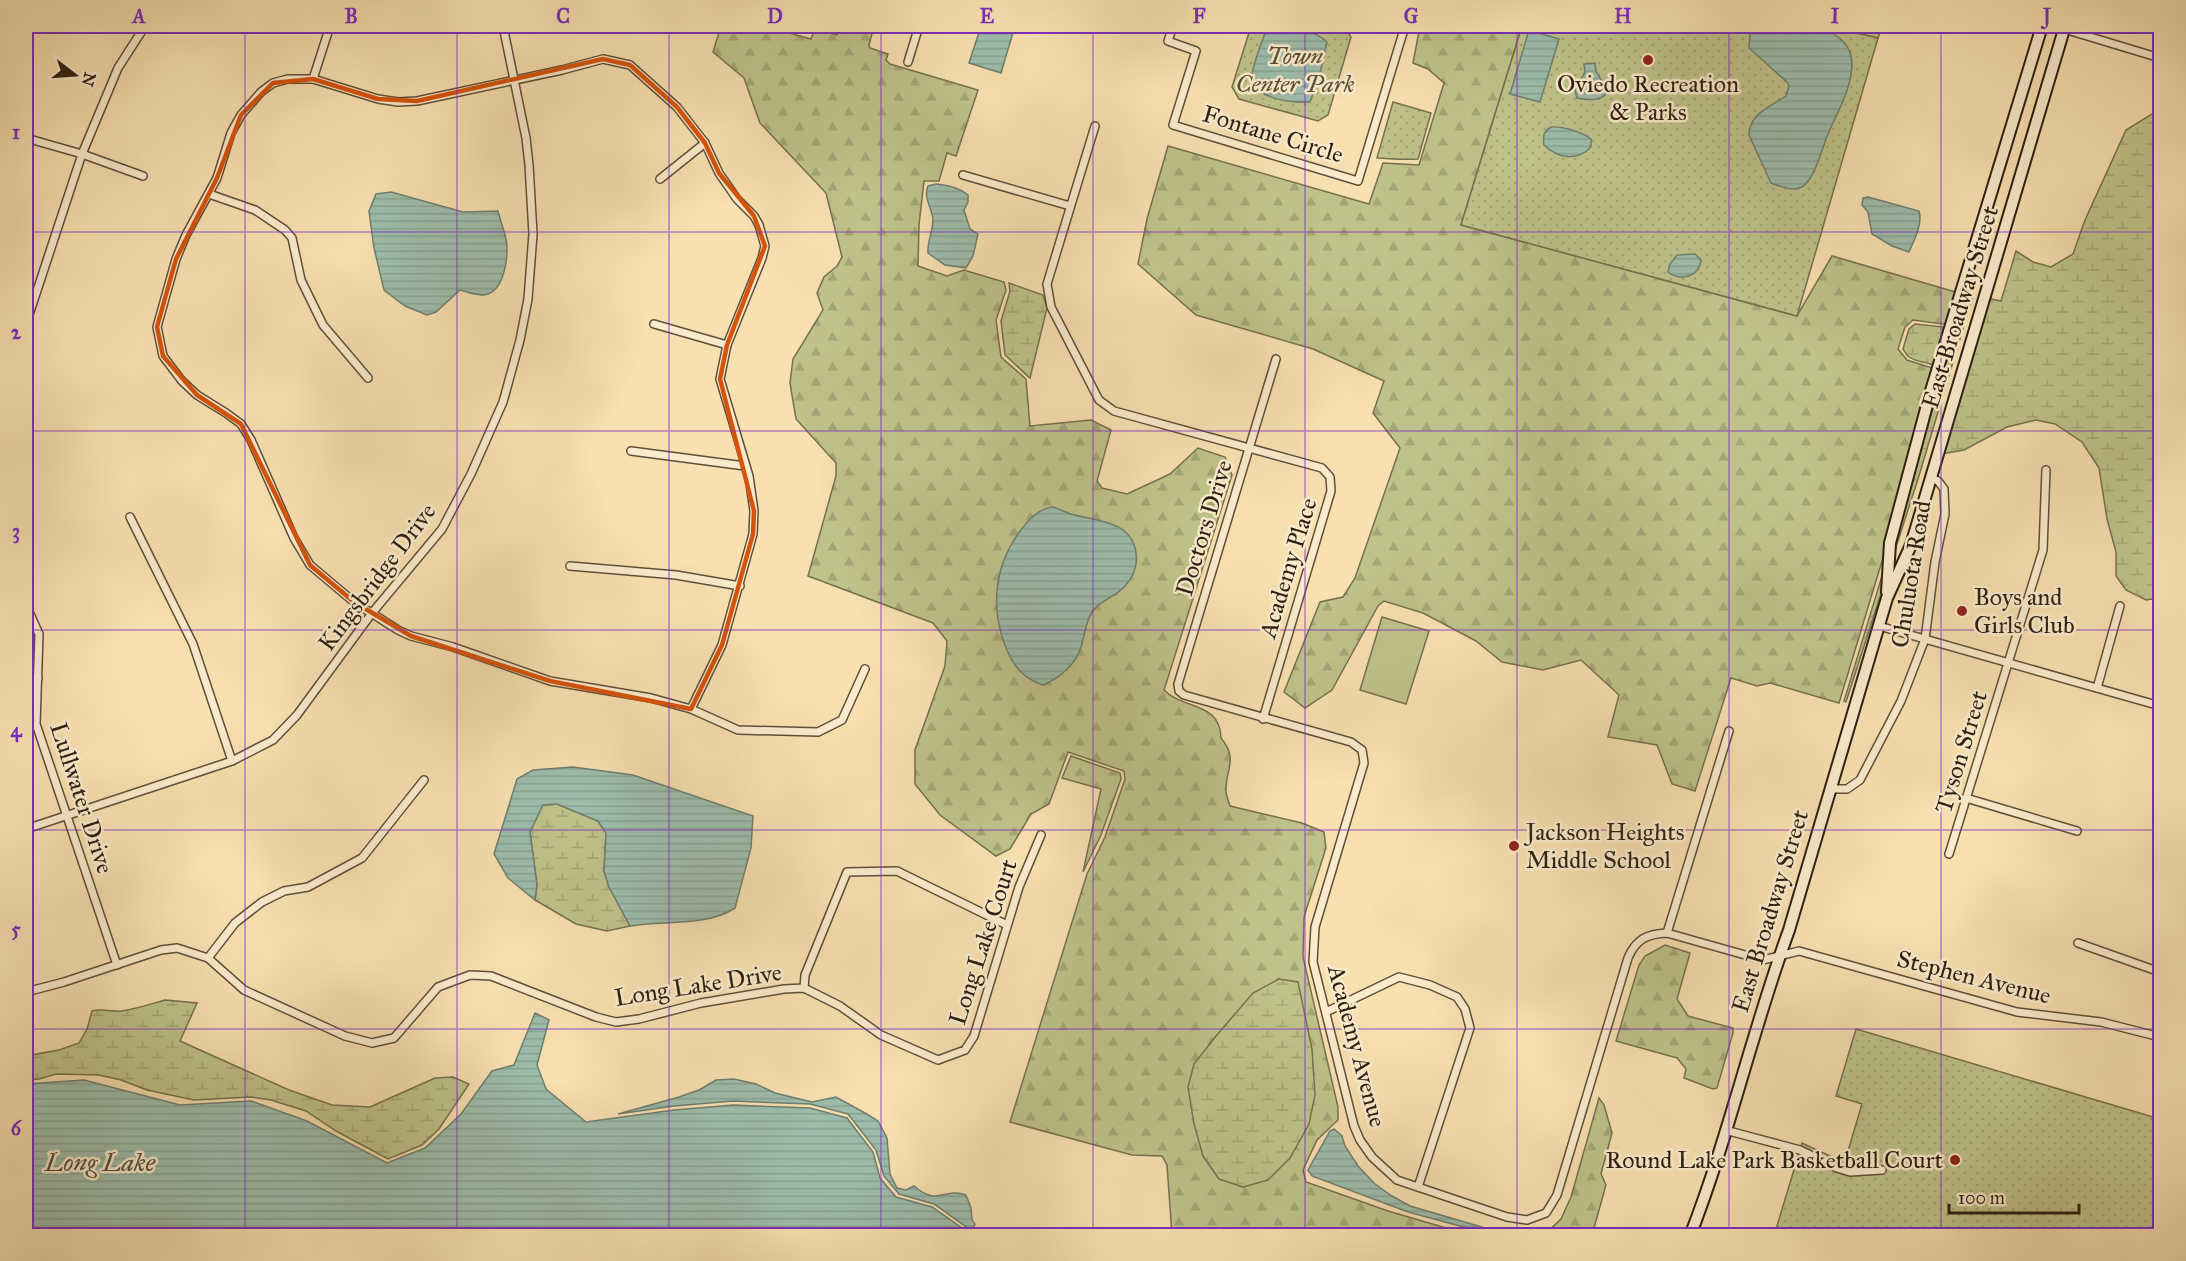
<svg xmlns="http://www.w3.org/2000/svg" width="2186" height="1261" font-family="'IM FELL Great Primer',serif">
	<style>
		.green { fill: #bfc28a; stroke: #75704e; stroke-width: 1.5 }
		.forest { fill: url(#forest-firs); stroke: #75704e; stroke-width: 1.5 }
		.wetland { fill: url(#wetland-marsh); stroke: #75704e; stroke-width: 1.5 }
		.park { fill: url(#park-dots); stroke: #75704e; stroke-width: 1.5 }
		.water { fill: url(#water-rules); stroke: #6f7e6e; stroke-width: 1.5 }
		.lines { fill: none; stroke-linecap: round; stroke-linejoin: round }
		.street-casing { stroke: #5e4f39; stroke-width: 10 }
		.secondary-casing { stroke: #2b1f11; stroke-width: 14 }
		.street { stroke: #faebcc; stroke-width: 7 }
		.secondary { stroke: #faebcc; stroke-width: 10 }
		.marked { fill: none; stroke: #d5530c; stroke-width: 4.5; stroke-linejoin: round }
		.grid { fill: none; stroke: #7b2cbf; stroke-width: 1.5; stroke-opacity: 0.55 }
		.poi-dot { fill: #8f2418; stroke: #faebcc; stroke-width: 2 }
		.labels { text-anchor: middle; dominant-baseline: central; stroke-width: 5; stroke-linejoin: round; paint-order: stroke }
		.park-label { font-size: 24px; font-style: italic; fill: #575035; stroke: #faebcc }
		.poi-label { font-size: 24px; fill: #2b1f11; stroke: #faebcc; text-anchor: start }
		.street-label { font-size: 24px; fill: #2b1f11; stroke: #faebcc }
		.water-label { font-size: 26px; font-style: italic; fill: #4d4e40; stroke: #faebcc }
		.neatline { fill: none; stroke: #7b2cbf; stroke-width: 2 }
		.grid-label { font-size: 20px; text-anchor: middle; font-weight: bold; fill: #7b2cbf }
	</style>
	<defs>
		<pattern id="forest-firs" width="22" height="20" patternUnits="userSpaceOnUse" patternTransform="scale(1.5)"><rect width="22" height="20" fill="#bfc28a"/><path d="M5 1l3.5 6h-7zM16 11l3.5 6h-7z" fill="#a4a676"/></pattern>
		<pattern id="wetland-marsh" width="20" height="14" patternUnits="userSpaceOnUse" patternTransform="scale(1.5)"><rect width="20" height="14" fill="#bfc28a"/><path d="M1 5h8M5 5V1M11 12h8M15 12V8" fill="none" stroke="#a4a676"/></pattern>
		<pattern id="park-dots" width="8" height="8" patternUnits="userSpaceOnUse" patternTransform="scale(1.5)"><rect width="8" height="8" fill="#bfc28a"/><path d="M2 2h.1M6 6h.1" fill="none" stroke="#a4a676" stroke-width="1.8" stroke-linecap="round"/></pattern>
		<pattern id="water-rules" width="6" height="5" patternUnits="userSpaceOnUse" patternTransform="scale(1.5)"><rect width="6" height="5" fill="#9dbdac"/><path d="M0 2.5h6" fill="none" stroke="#87a293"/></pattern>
	</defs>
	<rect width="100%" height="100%" fill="#f8e0b1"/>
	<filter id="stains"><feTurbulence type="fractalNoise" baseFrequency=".00333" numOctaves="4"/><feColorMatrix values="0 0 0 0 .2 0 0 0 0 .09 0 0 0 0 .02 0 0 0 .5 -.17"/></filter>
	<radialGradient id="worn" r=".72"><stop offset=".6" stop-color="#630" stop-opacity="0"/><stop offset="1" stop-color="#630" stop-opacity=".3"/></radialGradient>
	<polygon class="green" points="1382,617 1429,631 1406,704 1360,690"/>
	<g class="forest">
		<path d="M721,26H764L811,39L815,28L837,35L840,26H874L869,45L870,48L888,54L886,60L890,64L978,90L956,156L947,153L939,181H924L919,225L918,266L947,276L964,270L1004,282L1006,290L996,320L1001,357L1026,379L1030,426L1091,420L1111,430L1097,481L1102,488L1127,494L1170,474L1198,448L1225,457L1232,475L1164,690C1183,710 1220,701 1221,738C1239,759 1225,770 1226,791C1226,796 1229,802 1230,806L1302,823L1324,832L1326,848L1304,917L1303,957L1338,1107V1120L1317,1140L1303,1170L1306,1182L1388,1211L1470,1235H1172L1167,1165L1162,1156L1132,1155L1010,1122L1087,874L1105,837L1125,779L1124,771L1068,752L1049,804L1031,814L1010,849L996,856L940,815L915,784V750L945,666L947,641L933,623L808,576L836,476V463L796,419L790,383L793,359L823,310L817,293L824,277L837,266L842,257L826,193L760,123L744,78L713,52Z"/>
		<polygon points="1420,26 1522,26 1461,225 1797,316 1832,256 1959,293 1950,325 1913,320 1905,327 1898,349 1907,360 1932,368 1939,373 1839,703 1770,683 1757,686 1731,678 1695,791 1672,784 1657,745 1608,737 1619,695 1581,660 1543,670 1502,662 1476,641 1423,613 1384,601 1378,606 1332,690 1305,708 1284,692 1320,602 1343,597 1355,578 1400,448 1373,413 1384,381 1313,349 1196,315 1138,264 1147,219 1168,146 1369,204 1383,163 1419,165 1444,83 1428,69 1413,63"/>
		<polygon points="1825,26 1882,26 1878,38"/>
		<polygon points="1071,756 1120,773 1121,779 1101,835 1083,872 1101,789 1062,778"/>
		<polygon points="1665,945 1690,953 1677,999 1688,1016 1733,1028 1733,1033 1717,1088 1713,1089 1684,1078 1686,1069 1677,1058 1616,1041 1639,965 1645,956"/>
		<polygon points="1599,1098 1604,1105 1612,1133 1601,1174 1606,1185 1592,1235 1544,1235 1561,1219 1571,1197"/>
	</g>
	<g class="wetland">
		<polygon points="1886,26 1920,26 1920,28 1885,31"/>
		<polygon points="2160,109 2160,598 2146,600 2126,590 2116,576 2116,552 2107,519 2099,468 2082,442 2055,424 2036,420 2007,427 1964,450 1935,455 1982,297 2001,301 2016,251 2033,262 2051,267 2073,254 2085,220 2126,130"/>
		<polygon points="1009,283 1043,295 1047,308 1030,378 1005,355 1001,321 1010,291"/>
		<path d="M1963,292L1973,295L1918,479L1846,702L1844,701L1943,375C1936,360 1921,365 1909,357C1906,355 1905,352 1903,349L1909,329L1915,324L1953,328L1960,318Z"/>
		<polygon points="543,804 557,804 598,821 606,833 604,871 609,887 630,926 607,931 576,924 535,900 537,885 530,832"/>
		<polygon points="1279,979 1298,982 1312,1049 1315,1095 1309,1124 1290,1158 1268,1180 1243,1187 1219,1179 1203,1156 1194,1124 1188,1087 1194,1064 1216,1036 1253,993"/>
		<path d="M165,1000L197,1003L180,1041L289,1090L332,1105L370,1107L435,1078L453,1077L469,1084L439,1129L422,1145L388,1159L336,1131L306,1111L271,1100L251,1097L194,1100L147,1090L121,1080L99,1075L56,1074L39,1079L26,1080V1056L59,1050L79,1043L87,1029L92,1011C102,1008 111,1012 121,1011C136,1009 151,1004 165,1000Z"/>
	</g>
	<g class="park">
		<polygon points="1251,26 1344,26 1351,37 1328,115 1318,121 1239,99 1232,87"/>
		<polygon points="1522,26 1825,26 1878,38 1797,316 1461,225"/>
		<path d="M1393,102L1431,113L1418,159C1403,160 1390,159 1377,158Z"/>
		<path d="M26,614C30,630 39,652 32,668L26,672Z"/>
		<polygon points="1856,1029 2160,1119 2160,1235 1774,1236 1802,1143 1843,1162 1845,1161 1862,1104 1836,1096"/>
	</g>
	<g class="water">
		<polygon points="981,26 1015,26 1001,73 969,63"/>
		<path d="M1270,26C1287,26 1314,29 1327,42L1320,74L1310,102C1293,103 1256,100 1252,78C1251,68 1263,39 1267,28Z"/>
		<path d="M1754,26C1788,23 1861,20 1851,74C1848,95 1836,115 1828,134C1822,148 1815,179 1802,187C1793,192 1779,186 1771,183L1749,135C1749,114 1771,106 1786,96L1789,86L1787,82L1749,48L1750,33Z"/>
		<polygon points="1529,30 1559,39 1540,102 1510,94"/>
		<path d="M1595,63L1596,71L1608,92C1600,102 1588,100 1577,98L1575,90L1585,72L1584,64Z"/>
		<path d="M1551,127C1562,126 1582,132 1591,139V147C1577,162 1557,158 1544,145C1543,136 1543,132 1551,127Z"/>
		<path d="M936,184C948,186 959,187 968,195V202L964,210L970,229L978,234L973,256L966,268L945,265L928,253C927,241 933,232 933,219C932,208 923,198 928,186Z"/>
		<path d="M391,192L463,212L498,211C500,220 504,230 506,239C509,254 505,288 488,294C479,297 469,292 460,290L436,312L427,315L405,306L384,290L374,248L369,211L376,194Z"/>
		<path d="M1868,197L1919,211C1923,224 1914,240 1909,252L1892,246L1872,234L1868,212L1862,205L1863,198Z"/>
		<path d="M1695,254L1701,260C1700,276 1681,282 1668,272L1670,264L1677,255Z"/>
		<path d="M1053,507C1059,509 1065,512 1071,514C1095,521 1132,520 1136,553C1138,566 1133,577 1125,586C1116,597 1100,600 1092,612C1085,623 1085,635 1081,647C1076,664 1060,678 1043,685C1023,678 1014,667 1006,648C990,608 994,565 1021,530C1029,519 1040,508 1053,507Z"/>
		<path d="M573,767L633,775L753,816L751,848L735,908C706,927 663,920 630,926L609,887L604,871L606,833L598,821L557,804L543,805L530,832L537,885L535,900L508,878L494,854L517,779L533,770Z"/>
		<polygon points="535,1013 549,1020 537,1065 546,1089 586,1122 674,1110 733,1105 810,1108 847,1118 873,1152 880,1178 896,1197 932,1207 972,1235 26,1235 26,1084 84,1080 180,1105 251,1101 307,1121 387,1163 425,1148 461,1114 492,1071 514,1065"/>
		<path d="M734,1079L756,1084L775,1093L812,1102L836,1097L865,1113L878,1121L887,1138L890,1174L897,1188L906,1190L914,1186C938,1207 944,1187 966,1195L971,1208L972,1220L975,1224L972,1231L934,1204L899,1194L884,1176L876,1150L848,1114L810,1104L733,1101L674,1106L618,1114L679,1097L699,1090L716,1080Z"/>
		<polygon points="1334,1129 1342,1136 1345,1146 1358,1166 1375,1184 1392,1196 1410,1206 1509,1235 1493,1235 1408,1212 1312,1176 1308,1170 1330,1131"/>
	</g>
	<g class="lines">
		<g class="street-casing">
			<g id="street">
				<polyline points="1173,26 1168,41 1196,51 1173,125 1358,181 1405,26"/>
				<polyline points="2064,29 2160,58"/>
				<polyline points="908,62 919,26"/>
				<polyline points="313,79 330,26"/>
				<polyline points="1095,126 1047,284 1051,307 1099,400 1114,411 1322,468 1330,477 1331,491 1263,719"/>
				<polyline points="26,138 82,154 143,176"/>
				<polyline points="963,175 1070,206"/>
				<polyline points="660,179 705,143"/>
				<polyline points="209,194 255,210 285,230 292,238 301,280 323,325 368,378"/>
				<polyline points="26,324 82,154 118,68 145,26"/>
				<polyline points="654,324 727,345"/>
				<path d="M1276,359L1178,684L1179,691L1184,695L1351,742L1362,750L1364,763L1315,927L1313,962L1354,1126L1360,1140L1372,1157L1397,1180L1507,1217L1527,1220L1546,1213L1557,1195L1628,958C1636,939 1647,934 1667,933L1763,960L1799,951L2017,1012L2101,1022L2160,1037"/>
				<polyline points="631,451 745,466"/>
				<polyline points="130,517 193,644 232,761"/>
				<polyline points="570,566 676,575 740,586"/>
				<polyline points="26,605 39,634 36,724 117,965"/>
				<polyline points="1879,626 2160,706"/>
				<polyline points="26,678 38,678"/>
				<polyline points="2097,688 2120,606"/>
				<polyline points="691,709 722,645 753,534 754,511 749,476 720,379 727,345 762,258 765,246 759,225 754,216 737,199 719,173 705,143 677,107 630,65 603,59 562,70 417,101 398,102 378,99 313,79 288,79 273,83 261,92 241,115 231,133 217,178 186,235 176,259 157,327 163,356 182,381 197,395 226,413 241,424 251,440 294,538 310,565 354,602 398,630 411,636 453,647 550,681 651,698 691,709 738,730 818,732 842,720 865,669"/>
				<polyline points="1830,789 1847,789 1860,780 1901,701 1925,639 1935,562 1945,514 1944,489 1938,481 1931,478"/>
				<polyline points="1966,798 2077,831"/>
				<polyline points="26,829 232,761 273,740 297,715 372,613 442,529 471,474 503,402 520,340 528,299 533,234 529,165 526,138 503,26"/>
				<polyline points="1949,854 2043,550 2046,470"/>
				<polyline points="1667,933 1729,731"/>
				<polyline points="2078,943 2160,972"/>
				<polyline points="208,958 235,923 262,902 284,891 308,887 362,858 424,780"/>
				<polyline points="2157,971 2160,958"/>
				<polyline points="804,988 805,975 847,872 897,871 1007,925"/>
				<polyline points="26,992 64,982 161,950 177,948 208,958 244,990 345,1036 372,1043 394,1038 438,987 470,975 491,976 596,1017 616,1022 639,1019 701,1003 784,989 804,988 840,1006 881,1035 938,1060 965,1050 974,1036 1019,887 1041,835"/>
				<polyline points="1326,1012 1399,977 1430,985 1457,997 1465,1009 1470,1028 1418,1187"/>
				<polyline points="1725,1130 1800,1150 1837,1168 1850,1172 1882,1170"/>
			</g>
		</g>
		<g class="secondary-casing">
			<g id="secondary">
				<polyline points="1887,592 1890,543 1930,394 2042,26"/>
				<path d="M1690,1236C1729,1136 1752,1031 1789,930L1887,598L1911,545L2065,26"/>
			</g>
		</g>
		<use href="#street" class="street"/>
		<use href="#secondary" class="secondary"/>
	</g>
	<path class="marked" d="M603,59L630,65L677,107L705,143L719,173L754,216L765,246L727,345L720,379L754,511L753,534L722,645L691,709L550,681L411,636L354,602L310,565L241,424L197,395L163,356L157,327L176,259L217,178L241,115L273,83L313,79L378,99L417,101Z"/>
	<path class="grid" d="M245,26V1236M457,26V1236M669,26V1236M881,26V1236M1093,26V1236M1305,26V1236M1517,26V1236M1729,26V1236M1941,26V1236M26,232H2160M26,431H2160M26,630H2160M26,830H2160M26,1029H2160"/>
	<g class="poi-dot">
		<circle cx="1648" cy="60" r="6"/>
		<circle cx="1962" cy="611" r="6"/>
		<circle cx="1514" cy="846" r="6"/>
		<circle cx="1955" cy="1160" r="6"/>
	</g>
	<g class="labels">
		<g class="park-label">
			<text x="1295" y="56">Town<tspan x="1295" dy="28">Center Park</tspan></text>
		</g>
		<g class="poi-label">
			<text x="1648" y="84" text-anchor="middle">Oviedo Recreation<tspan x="1648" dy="28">&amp; Parks</tspan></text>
			<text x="1974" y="597">Boys and<tspan x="1974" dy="28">Girls Club</tspan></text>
			<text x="1526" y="832">Jackson Heights<tspan x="1526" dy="28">Middle School</tspan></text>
			<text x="1943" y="1160" text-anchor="end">Round Lake Park Basketball Court</text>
		</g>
		<g class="street-label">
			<text transform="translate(1273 134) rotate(17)">Fontane Circle</text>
			<text transform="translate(1960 307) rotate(-73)">East Broadway Street</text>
			<text transform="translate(1204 528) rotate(-73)">Doctors Drive</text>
			<text transform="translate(1288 568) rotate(-73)">Academy Place</text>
			<text transform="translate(1911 574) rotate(-81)">Chuluota Road</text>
			<text transform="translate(377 577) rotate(-53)">Kingsbridge Drive</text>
			<text transform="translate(1961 752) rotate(-73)">Tyson Street</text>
			<text transform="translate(82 798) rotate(72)">Lullwater Drive</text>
			<text transform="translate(1770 911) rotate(-73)">East Broadway Street</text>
			<text transform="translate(983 942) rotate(-72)">Long Lake Court</text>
			<text transform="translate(1974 977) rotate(14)">Stephen Avenue</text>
			<text transform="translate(698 985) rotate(-9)">Long Lake Drive</text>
			<text transform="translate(1357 1046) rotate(75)">Academy Avenue</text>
		</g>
		<g class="water-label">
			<text x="100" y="1162">Long Lake</text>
		</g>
	</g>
	<rect width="2186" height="1261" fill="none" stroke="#f8e0b1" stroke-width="66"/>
	<g transform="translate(75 75) rotate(107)" stroke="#faebcc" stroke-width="4.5" paint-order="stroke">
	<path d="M0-4.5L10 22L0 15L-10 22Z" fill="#2b1f11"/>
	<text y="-9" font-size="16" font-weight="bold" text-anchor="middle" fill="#2b1f11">N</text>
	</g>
	<path d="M1949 1204v9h130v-9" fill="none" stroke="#2b1f11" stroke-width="3"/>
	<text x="1958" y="1204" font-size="18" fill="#2b1f11" stroke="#faebcc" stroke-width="4.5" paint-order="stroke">100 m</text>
	<rect x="33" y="33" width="2120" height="1195" class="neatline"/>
	<g class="grid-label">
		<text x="139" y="23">A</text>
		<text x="351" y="23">B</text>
		<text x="563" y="23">C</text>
		<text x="775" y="23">D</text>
		<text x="987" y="23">E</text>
		<text x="1199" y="23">F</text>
		<text x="1411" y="23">G</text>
		<text x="1623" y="23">H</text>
		<text x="1835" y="23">I</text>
		<text x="2047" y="23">J</text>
		<text x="16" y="139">1</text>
		<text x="16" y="339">2</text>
		<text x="16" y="538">3</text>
		<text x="16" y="737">4</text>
		<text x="16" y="936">5</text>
		<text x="16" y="1135">6</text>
	</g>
	<rect width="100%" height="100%" filter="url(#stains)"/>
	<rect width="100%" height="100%" fill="url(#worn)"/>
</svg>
